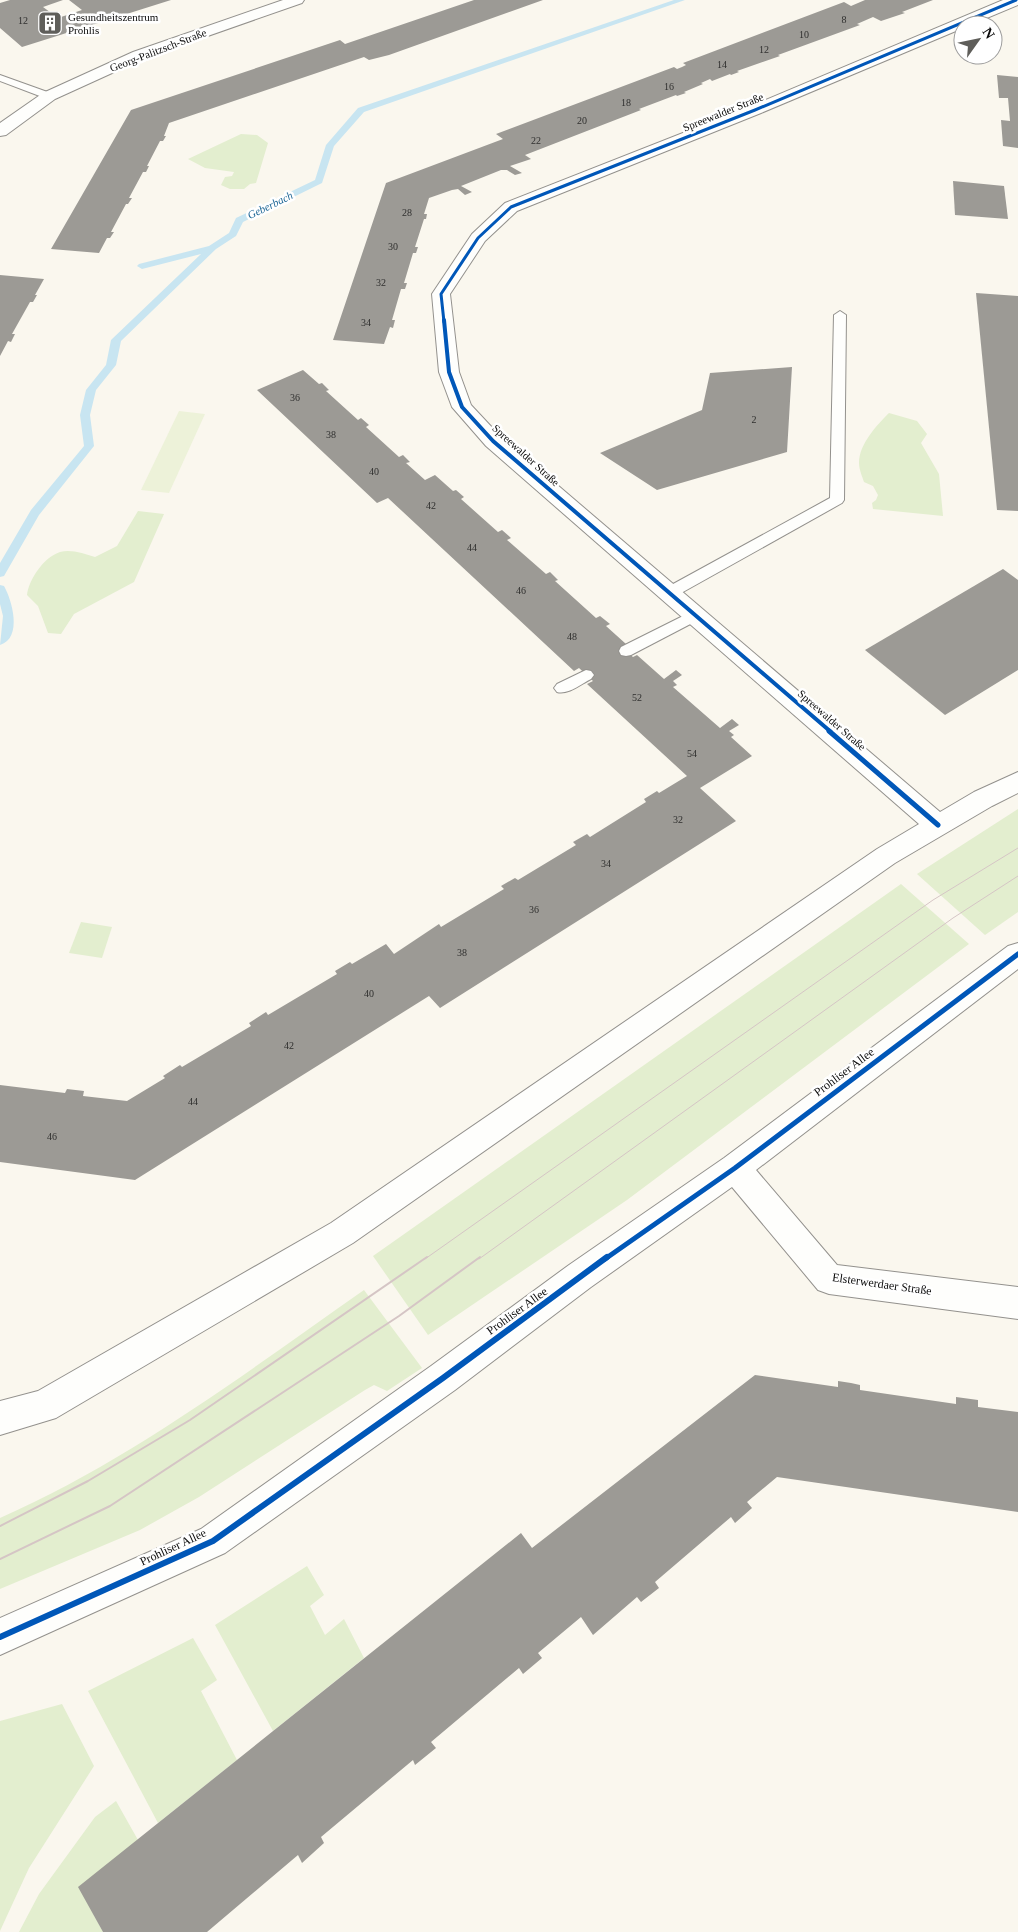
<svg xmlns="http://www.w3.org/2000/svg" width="1018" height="1932" font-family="Georgia,serif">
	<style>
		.green { fill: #e3eecf }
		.pitch { fill: #edf2d9 }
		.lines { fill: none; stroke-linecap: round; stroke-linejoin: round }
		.stream { fill: #c8e5f1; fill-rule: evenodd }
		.building { fill: #9c9a95 }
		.service-casing { stroke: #93918d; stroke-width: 2 }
		.minor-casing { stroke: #93918d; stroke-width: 2 }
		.service { fill: #fefefc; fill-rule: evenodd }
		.minor { fill: #fefefc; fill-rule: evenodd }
		.tram-far1 { stroke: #d5c5c5; stroke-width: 1 }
		.tram { stroke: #d5c5c5; stroke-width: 2 }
		.cycleway-far3-casing { stroke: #fff; stroke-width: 5 }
		.cycleway-far2-casing { stroke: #fff; stroke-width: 6 }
		.cycleway-far1-casing { stroke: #fff; stroke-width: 8 }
		.cycleway-casing { stroke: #fff; stroke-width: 9 }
		.cycleway-far3 { stroke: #0057b8; stroke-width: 3 }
		.cycleway-far2 { stroke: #0057b8; stroke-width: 4 }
		.cycleway-far1 { stroke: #0057b8; stroke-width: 5 }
		.cycleway { stroke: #0057b8; stroke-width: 6 }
		.labels { text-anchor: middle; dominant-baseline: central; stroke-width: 5; stroke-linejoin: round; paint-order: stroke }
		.number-label { font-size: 10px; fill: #2f2f2e }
		.far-poi-label { font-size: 11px; fill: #0b0b0b; stroke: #fff; text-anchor: start }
		.far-street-label { font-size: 11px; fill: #0b0b0b; stroke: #fff }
		.far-water-label { font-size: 11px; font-style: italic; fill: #1c6595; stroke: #fff }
		.street-label { font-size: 12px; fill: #0b0b0b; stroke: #fff }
	</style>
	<rect width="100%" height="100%" fill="#faf7ee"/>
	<g class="green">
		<polygon points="241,134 257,135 268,143 256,183 250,184 244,189 230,189 221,185 225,177 232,176 234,172 205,168 188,159"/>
		<path d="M889,413L917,421L927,434L921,443L939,474L943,516L873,509L872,503L876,500L878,495L873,486L864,482C862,476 859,469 859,463C859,444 877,425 889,413Z"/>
		<path d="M138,511L164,514L134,582L74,614L61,634L48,633L38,606L27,595C29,579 44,557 60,552C72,549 84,554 95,557L117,546Z"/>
		<polygon points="1018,809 1018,912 985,935 917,874"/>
		<polygon points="901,884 969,944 627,1200 428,1335 373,1256"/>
		<polygon points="81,922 112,927 102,958 69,953"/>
		<path d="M364,1290L422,1368L387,1391L374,1385L365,1390L199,1497L140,1530L0,1589V1518C131,1460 247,1372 364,1290Z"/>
		<polygon points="307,1566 324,1595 310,1606 325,1635 344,1619 364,1658 273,1731 215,1625"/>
		<polygon points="193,1638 217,1680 201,1691 237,1760 158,1823 88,1691"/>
		<polygon points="62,1704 94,1766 29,1868 0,1931 0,1721"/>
		<polygon points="116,1801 138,1840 79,1887 103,1932 19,1932 39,1894 95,1817"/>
	</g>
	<polygon class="pitch" points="179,411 205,414 169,493 141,490"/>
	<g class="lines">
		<g class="stream">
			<polygon points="674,0 685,0 364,112 334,146 322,183 243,222 236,236 216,249 121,341 116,365 96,390 90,415 94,446 39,515 4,576 0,577 0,563 31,510 84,446 80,415 86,390 106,365 111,340 201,254 142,269 137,266 139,264 209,246 229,233 236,218 315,180 326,145 358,108"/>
			<path d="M0,585L4,586C12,600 23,638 0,645L3,616L0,604Z"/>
		</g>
	</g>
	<g class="building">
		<polygon points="10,0 63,0 43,7 58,18 82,10 69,0 171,0 22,47 0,28 0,3"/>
		<polygon points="474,0 543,0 389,55 369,60 364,57 169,123 164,136 166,136 163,141 160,141 147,166 149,166 146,172 143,172 129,198 132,198 128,204 126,204 111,232 114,232 110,238 107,238 99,253 51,249 131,110 340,40 345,44"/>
		<polygon points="865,0 933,0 902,12 905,13 881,21 873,17 857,24 860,25 778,55 780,56 737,71 739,72 731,75 730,74 712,81 710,79 701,83 703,84 684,92 686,93 677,96 676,95 639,109 641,110 525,155 531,159 510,166 522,173 515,175 507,170 501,170 461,186 472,192 465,195 458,189 452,190 429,198 424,214 427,214 426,219 424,219 415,247 418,247 416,253 413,253 404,283 407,283 405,289 401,289 392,320 395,320 393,328 390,327 384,344 333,340 386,183 503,139 496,134 674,67 677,69 682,67 686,65 683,63 844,2 851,6"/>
		<polygon points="997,75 1018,77 1018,148 1003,146 1001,120 1010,121 1008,98 999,98"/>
		<polygon points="953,181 1004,186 1008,219 955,215"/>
		<polygon points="0,275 44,279 35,295 37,295 33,302 30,302 12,334 15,334 11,342 8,341 0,356"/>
		<polygon points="976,293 1018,296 1018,511 997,510"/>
		<polygon points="792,367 787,452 657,490 600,453 702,410 710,373"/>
		<polygon points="303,370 319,384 322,383 329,390 326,391 358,420 361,418 369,425 366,427 399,457 403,455 410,462 406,463 425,480 435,475 453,491 456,490 464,497 461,499 498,532 502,530 511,538 507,540 546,574 550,572 558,580 555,581 596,618 600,616 610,624 606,626 626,644 621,647 633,657 637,655 664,679 676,670 682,675 673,681 677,685 673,687 720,728 732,719 739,725 729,731 734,735 731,737 752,756 700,788 736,821 440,1008 429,996 135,1180 0,1162 0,1085 65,1093 67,1089 84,1091 83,1096 127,1101 165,1078 163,1076 180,1065 182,1067 251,1026 249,1023 266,1012 268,1015 337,974 335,971 350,962 352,964 386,944 394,954 439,924 441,927 504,889 501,886 515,878 518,880 576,845 573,842 587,834 590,837 646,802 644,799 657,791 659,793 687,776 587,684 593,681 579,668 574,671 388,498 377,503 257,390"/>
		<polygon points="1003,569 1018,580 1018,670 945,715 865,650"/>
		<polygon points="755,1375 838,1387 838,1381 851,1383 860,1385 860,1390 956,1404 956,1397 978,1400 978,1407 1018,1412 1018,1512 777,1477 747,1502 752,1508 735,1523 731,1517 655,1582 659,1588 641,1602 637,1597 593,1635 581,1617 538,1653 542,1658 523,1674 519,1668 431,1742 436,1748 415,1765 413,1760 321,1837 324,1843 302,1863 298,1855 207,1932 103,1932 78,1887 521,1533 532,1548"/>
	</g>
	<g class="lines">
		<g class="service-casing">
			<g id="service">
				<polygon points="0,75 53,94 54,96 53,98 45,98 0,81"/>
				<polygon points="840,311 846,315 844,500 842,503 674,597 664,597 662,593 664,589 830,498 834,315"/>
				<polygon points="695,610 700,611 702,615 700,619 631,655 626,656 621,655 619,651 621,647"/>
				<path d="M586,670L591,671L594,675L591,679C581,684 568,695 557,692L554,688L557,684Z"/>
			</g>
		</g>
		<g class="minor-casing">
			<g id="minor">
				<polygon points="283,0 304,0 302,3 145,58 55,99 6,135 0,136 0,123 43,93 133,52"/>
				<polygon points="1003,0 1018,0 1018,5 970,25 963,25 963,28 761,113 517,211 485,241 450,294 459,372 471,405 500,436 940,812 974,792 1018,772 1018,793 992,806 895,863 353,1243 56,1418 0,1435 0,1401 38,1391 331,1223 877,849 919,824 486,446 452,407 439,372 432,294 472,234 505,203 749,107"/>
				<polygon points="1018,943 1018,969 756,1170 837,1265 1018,1287 1018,1319 829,1294 818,1290 732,1187 591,1287 455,1390 225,1553 0,1655 0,1618 201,1529 431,1366 569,1265 724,1158 1008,946"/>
			</g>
		</g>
		<use href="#service" class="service"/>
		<use href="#minor" class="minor"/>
		<g class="tram-far1">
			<polyline points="425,1259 933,900 1018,848"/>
			<polyline points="479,1259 953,918 1018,876"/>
		</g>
		<g class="tram">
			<polyline points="0,1526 88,1481 190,1420 427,1257"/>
			<polyline points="0,1559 110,1506 399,1316 480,1257"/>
		</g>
		<g class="cycleway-far3-casing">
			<polyline id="cycleway-far3" points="444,322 441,294 478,238 511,207 755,110 1016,0"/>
		</g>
		<g class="cycleway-far2-casing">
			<polyline id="cycleway-far2" points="444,320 449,372 462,407 493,441 831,732"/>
		</g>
		<g class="cycleway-far1-casing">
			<g id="cycleway-far1">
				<polyline points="829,731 938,825"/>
				<polyline points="605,1259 735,1168 1018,954"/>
			</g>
		</g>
		<g class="cycleway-casing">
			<polyline id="cycleway" points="0,1637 213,1541 443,1378 607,1257"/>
		</g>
		<use href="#cycleway-far3" class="cycleway-far3"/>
		<use href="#cycleway-far2" class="cycleway-far2"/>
		<use href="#cycleway-far1" class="cycleway-far1"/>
		<use href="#cycleway" class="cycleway"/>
	</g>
	<defs>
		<g id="building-square" transform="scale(1.25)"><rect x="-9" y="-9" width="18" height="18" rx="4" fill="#5f5e5a" stroke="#fff"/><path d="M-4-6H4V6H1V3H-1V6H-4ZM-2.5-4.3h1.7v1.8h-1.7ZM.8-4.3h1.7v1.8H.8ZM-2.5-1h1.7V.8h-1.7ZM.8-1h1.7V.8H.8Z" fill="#fff"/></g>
	</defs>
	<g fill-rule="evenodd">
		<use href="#building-square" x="50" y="23"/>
	</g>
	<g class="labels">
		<g class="number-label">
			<text x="844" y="19">8</text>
			<text x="23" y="20">12</text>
			<text x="804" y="34">10</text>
			<text x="764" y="49">12</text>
			<text x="722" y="64">14</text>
			<text x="669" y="86">16</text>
			<text x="626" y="102">18</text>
			<text x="582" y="120">20</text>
			<text x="536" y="140">22</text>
			<text x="407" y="212">28</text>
			<text x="393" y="246">30</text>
			<text x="381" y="282">32</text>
			<text x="366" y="322">34</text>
			<text x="295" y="397">36</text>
			<text x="754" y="419">2</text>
			<text x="331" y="434">38</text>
			<text x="374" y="471">40</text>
			<text x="431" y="505">42</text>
			<text x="472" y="547">44</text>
			<text x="521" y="590">46</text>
			<text x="572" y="636">48</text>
			<text x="637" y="697">52</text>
			<text x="692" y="753">54</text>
			<text x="678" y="819">32</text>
			<text x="606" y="863">34</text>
			<text x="534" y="909">36</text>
			<text x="462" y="952">38</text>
			<text x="369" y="993">40</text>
			<text x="289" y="1045">42</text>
			<text x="193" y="1101">44</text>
			<text x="52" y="1136">46</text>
		</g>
		<g class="far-poi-label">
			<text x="68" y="17">Gesundheitszentrum<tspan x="68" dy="13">Prohlis</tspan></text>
		</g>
		<g class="far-street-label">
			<text transform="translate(158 50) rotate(-21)">Georg-Palitzsch-Straße</text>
			<text transform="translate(723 112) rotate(-22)">Spreewalder Straße</text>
			<text transform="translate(526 455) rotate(42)">Spreewalder Straße</text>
			<text transform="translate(832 720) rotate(41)">Spreewalder Straße</text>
		</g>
		<g class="far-water-label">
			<text transform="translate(270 205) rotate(-26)">Geberbach</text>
		</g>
		<g class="street-label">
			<text transform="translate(844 1072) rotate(-37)">Prohliser Allee</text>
			<text transform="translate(882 1284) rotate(8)">Elsterwerdaer Straße</text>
			<text transform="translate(517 1311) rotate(-36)">Prohliser Allee</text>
			<text transform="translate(173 1547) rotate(-25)">Prohliser Allee</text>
		</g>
	</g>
	<g transform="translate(978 40) rotate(57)"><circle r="24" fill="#ffffff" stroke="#9d9d9d"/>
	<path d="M0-4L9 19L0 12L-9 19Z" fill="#5f5e5a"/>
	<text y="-8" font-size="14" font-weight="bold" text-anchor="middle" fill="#0b0b0b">N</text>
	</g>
</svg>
